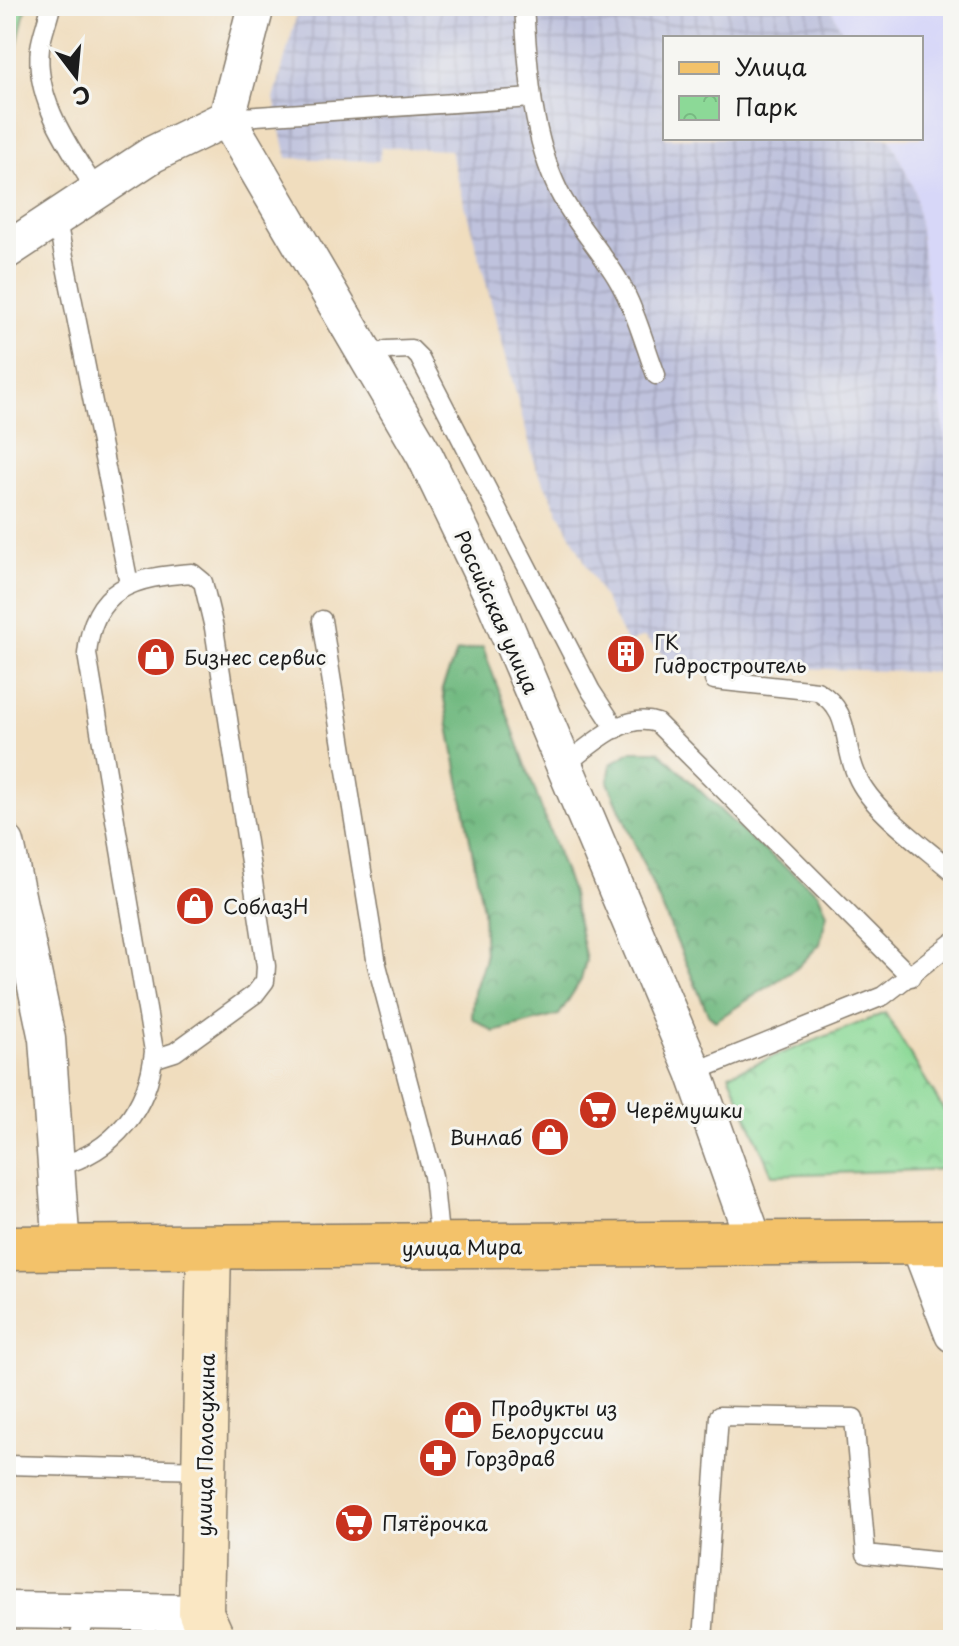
<svg xmlns="http://www.w3.org/2000/svg" width="959" height="1646" font-family="'Playpen Sans',sans-serif">
	<style>
		.built { fill: #d7d7f8 }
		.industrial { fill: url(#industrial-grid) }
		.forest { fill: url(#forest-crowns); stroke: #466a4e; stroke-width: 2 }
		.park { fill: url(#park-crowns); stroke: #547a5a; stroke-width: 2 }
		.lines { fill: none; stroke-linecap: round; stroke-linejoin: round }
		.lane-casing { stroke: #867c6d; stroke-width: 21 }
		.street-casing { stroke: #867c6d; stroke-width: 39 }
		.secondary-casing { stroke: #867c6d; stroke-width: 47 }
		.primary-casing { stroke: #867c6d; stroke-width: 47 }
		.lane { stroke: #fff; stroke-width: 18 }
		.street { stroke: #fff; stroke-width: 36 }
		.secondary { stroke: #fae7c3; stroke-width: 44 }
		.primary { stroke: #f3c26a; stroke-width: 44 }
		.labels { text-anchor: middle; dominant-baseline: central; stroke-width: 6; stroke-linejoin: round; paint-order: stroke }
		.street-label { font-size: 20px; fill: #1c1c1c; stroke: #f6f6f2 }
		.poi-label { font-size: 20px; fill: #1c1c1c; stroke: #f6f6f2; text-anchor: start }
	</style>
	<defs>
		<pattern id="industrial-grid" width="8" height="8" patternUnits="userSpaceOnUse" patternTransform="scale(2)"><rect width="8" height="8" fill="#bfc2dd"/><path d="M0 4h8M4 0v8" fill="none" stroke="#a4a6bd"/></pattern>
		<pattern id="forest-crowns" width="20" height="18" patternUnits="userSpaceOnUse" patternTransform="scale(2)"><rect width="20" height="18" fill="#71b980"/><path d="M2 6a3 3 0 1 1 6 0M12 15a3 3 0 1 1 6 0" fill="none" stroke="#619e6e"/></pattern>
		<pattern id="park-crowns" width="20" height="18" patternUnits="userSpaceOnUse" patternTransform="scale(2)"><rect width="20" height="18" fill="#8cd997"/><path d="M2 6a3 3 0 1 1 6 0M12 15a3 3 0 1 1 6 0" fill="none" stroke="#78ba82"/></pattern>
	</defs>
	<rect width="100%" height="100%" fill="#f6f6f2"/>
	<filter id="ink" filterUnits="userSpaceOnUse"><feTurbulence type="fractalNoise" baseFrequency=".0125" numOctaves="2"/><feDisplacementMap in="SourceGraphic" scale="16" xChannelSelector="R" yChannelSelector="G"/><feConvolveMatrix kernelMatrix="1 2 1 2 8 2 1 2 1" color-interpolation-filters="sRGB"/></filter>
	<filter id="wash" filterUnits="userSpaceOnUse"><feTurbulence type="fractalNoise" baseFrequency=".006" numOctaves="4" result="noise"/><feDisplacementMap in="SourceGraphic" scale="32" xChannelSelector="R" yChannelSelector="G"/><feGaussianBlur stdDeviation="1.8" result="paint"/><feColorMatrix in="noise" values="0 0 0 0 0 0 0 0 0 0 0 0 0 0 0 0 0 1.4 0 .05"/><feComposite in="paint" operator="in"/></filter>
	<g filter="url(#wash)">
		<rect width="100%" height="100%" fill="#f0ddbe"/>
		<polygon class="built" points="830,6 953,6 953,464 948,464 915,192 890,138 921,138 921,38 845,38"/>
		<polygon class="industrial" points="299,6 830,6 845,38 665,38 665,138 890,138 915,192 948,464 953,464 953,673 672,664 644,637 627,643 536,468 450,150 381,147 379,161 287,158 274,99"/>
		<g class="forest">
			<polygon points="483,647 571,890 586,960 581,980 559,1015 494,1032 472,1018 474,992 485,958 483,910 442,688 457,652"/>
			<polygon points="632,751 659,751 750,839 818,893 827,913 820,944 797,968 715,1021 708,1014 608,782 611,764"/>
		</g>
		<g class="park">
			<polygon points="6,6 26,6 13,63 6,61"/>
			<polygon points="885,1013 953,1125 953,1169 772,1175 729,1074"/>
		</g>
	</g>
	<g filter="url(#ink)">
		<g class="lines">
			<g class="lane-casing">
				<g id="lane">
					<path d="M51,6C48,20 42,34 40,48C34,100 70,148 96,190"/>
					<path d="M524,6C528,68 531,135 559,192C575,223 599,248 617,278C635,308 644,343 656,375"/>
					<polyline points="227,118 532,98"/>
					<polyline points="56,216 129,584"/>
					<polyline points="368,358 387,350 411,349 419,357 591,691 616,729"/>
					<polyline points="322,620 377,965 433,1176 440,1245"/>
					<path d="M714,680L817,691C853,712 841,742 857,776C872,811 924,846 953,872"/>
					<path d="M564,765C590,747 623,711 657,723L911,977"/>
					<polyline points="694,1072 883,996 953,942"/>
					<path d="M58,1166C114,1152 149,1108 154,1051L87,654C93,587 134,577 192,573L203,582L214,628L266,966L265,981L255,994L175,1052L153,1059"/>
					<polyline points="6,1465 205,1470"/>
					<polyline points="78,1640 89,1610"/>
					<polyline points="703,1640 719,1416 854,1418 866,1554 953,1563"/>
				</g>
			</g>
			<g class="street-casing">
				<g id="street">
					<polyline points="256,6 227,118 425,456 493,597 694,1072 754,1241"/>
					<polyline points="6,251 153,154 227,118"/>
					<polyline points="6,843 47,1039 62,1249"/>
					<polyline points="918,1242 953,1334"/>
					<polyline points="6,1610 201,1613"/>
				</g>
			</g>
			<g class="secondary-casing">
				<polyline id="secondary" points="209,1249 201,1613 213,1640"/>
			</g>
			<g class="primary-casing">
				<polyline id="primary" points="6,1248 953,1242"/>
			</g>
			<use href="#lane" class="lane"/>
			<use href="#street" class="street"/>
			<use href="#secondary" class="secondary"/>
			<use href="#primary" class="primary"/>
		</g>
	</g>
	<defs>
		<g id="building-disc" transform="scale(2)"><circle r="9.5" fill="#c8321e" stroke="#f6f6f2"/><path d="M-4-6H4V6H1V3H-1V6H-4ZM-2.5-4.3h1.7v1.8h-1.7ZM.8-4.3h1.7v1.8H.8ZM-2.5-1h1.7V.8h-1.7ZM.8-1h1.7V.8H.8Z" fill="#fff"/></g>
		<g id="shop-disc" transform="scale(2)"><circle r="9.5" fill="#c8321e" stroke="#f6f6f2"/><path d="M-5-2.5h2.3a2.7 3.5 0 0 1 5.4 0H5L5.5 6h-11ZM-1.5-2.5h3a1.5 2.3 0 0 0-3 0Z" fill="#fff"/></g>
		<g id="supermarket-disc" transform="scale(2)"><circle r="9.5" fill="#c8321e" stroke="#f6f6f2"/><path d="M-6-5.5h2.5l.6 2H6L4.5 2H-2.5L-4.4-4H-6ZM-1.5 3.2a1.3 1.3 0 1 0 .1 0ZM3 3.2a1.3 1.3 0 1 0 .1 0Z" fill="#fff"/></g>
		<g id="pharmacy-disc" transform="scale(2)"><circle r="9.5" fill="#c8321e" stroke="#f6f6f2"/><path d="M-2-6h4v4h4v4h-4v4h-4v-4h-4v-4h4Z" fill="#fff"/></g>
	</defs>
	<g fill-rule="evenodd">
		<use href="#building-disc" x="626" y="654"/>
		<use href="#shop-disc" x="156" y="657"/>
		<use href="#shop-disc" x="195" y="906"/>
		<use href="#supermarket-disc" x="598" y="1110"/>
		<use href="#shop-disc" x="550" y="1137"/>
		<use href="#shop-disc" x="463" y="1420"/>
		<use href="#pharmacy-disc" x="438" y="1458"/>
		<use href="#supermarket-disc" x="354" y="1523"/>
	</g>
	<g class="labels">
		<g class="street-label">
			<text transform="translate(497 612) rotate(66)">Российская улица</text>
			<text transform="translate(462 1247) rotate(-1)">улица Мира</text>
			<text transform="translate(205 1445) rotate(-89)">улица Полосухина</text>
		</g>
		<g class="poi-label">
			<text x="654" y="642">ГК<tspan x="654" dy="23">Гидростроитель</tspan></text>
			<text x="184" y="657">Бизнес сервис</text>
			<text x="223" y="906">СоблазН</text>
			<text x="626" y="1110">Черёмушки</text>
			<text x="522" y="1137" text-anchor="end">Винлаб</text>
			<text x="491" y="1408">Продукты из<tspan x="491" dy="23">Белоруссии</tspan></text>
			<text x="466" y="1458">Горздрав</text>
			<text x="382" y="1523">Пятёрочка</text>
		</g>
	</g>
	<rect width="959" height="1646" fill="none" stroke="#f6f6f2" stroke-width="32"/>
	<rect x="663" y="36" width="260" height="104" fill="#f6f6f2" stroke="#9f9f9c" stroke-width="2"/>
	<rect x="679" y="62" width="40" height="12" fill="#f3c26a" stroke="#9f9f9c" stroke-width="2"/>
	<text x="735" y="76" font-size="24" fill="#1c1c1c">Улица</text>
	<rect x="679" y="96" width="40" height="24" fill="url(#park-crowns)" stroke="#9f9f9c" stroke-width="2"/>
	<text x="735" y="116" font-size="24" fill="#1c1c1c">Парк</text>
	<g transform="translate(76 76) rotate(164)" stroke="#f6f6f2" stroke-width="6" paint-order="stroke">
	<path d="M0-6L14 30L0 20L-14 30Z" fill="#1c1c1c"/>
	<text y="-12" font-size="22" font-weight="bold" text-anchor="middle" fill="#1c1c1c">С</text>
	</g>
</svg>
